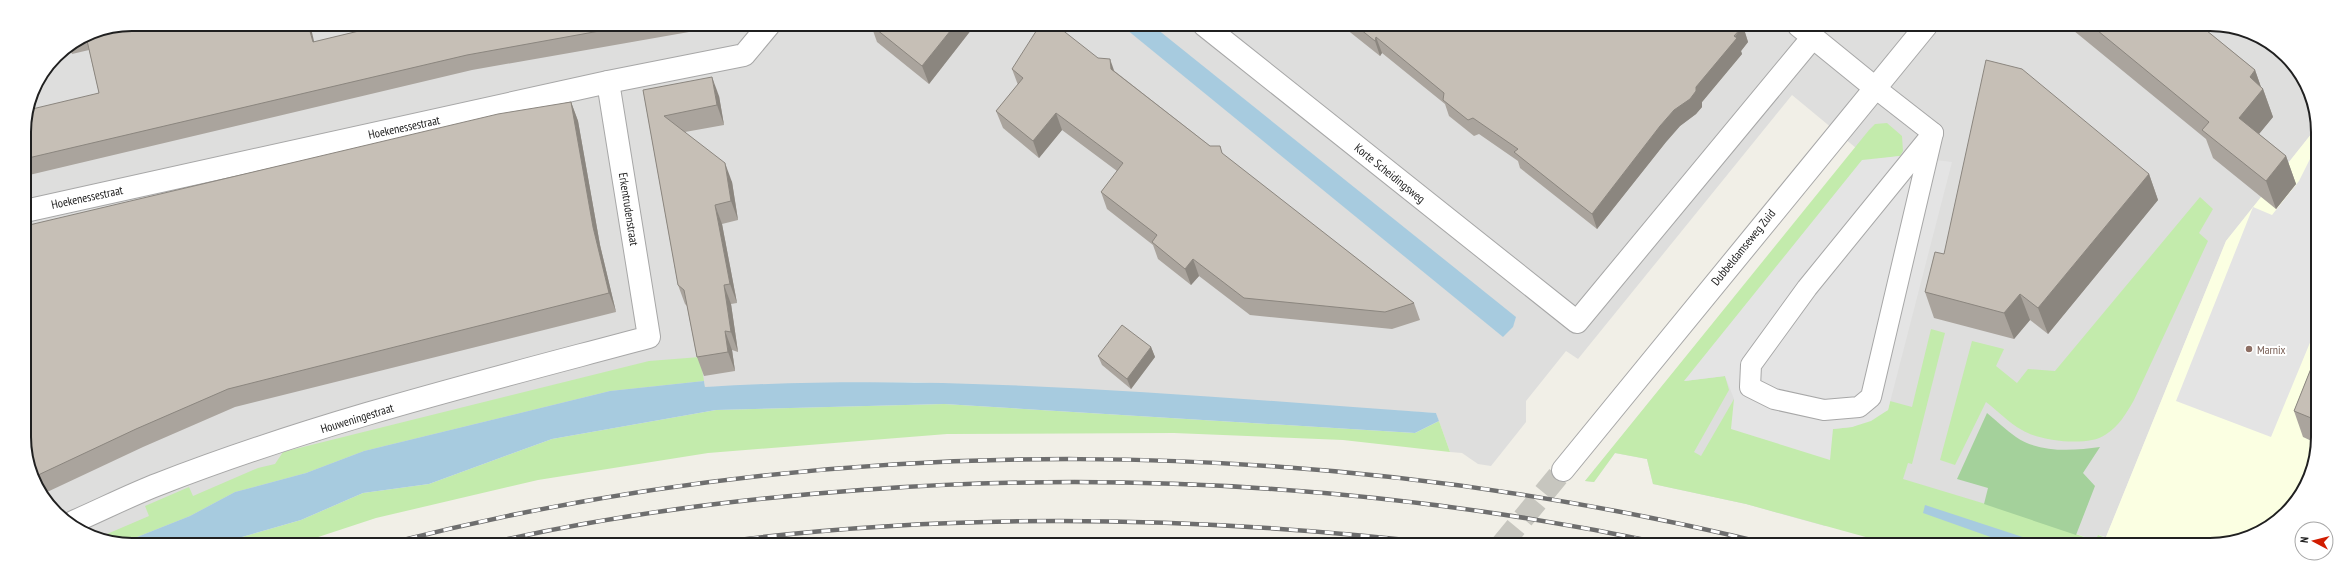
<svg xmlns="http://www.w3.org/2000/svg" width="2342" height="569" font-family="'PT Sans Narrow',sans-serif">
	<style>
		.residential { fill: #dededd }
		.education { fill: #fbffe2 }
		.grass { fill: #c3ebac }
		.forest { fill: #a4d19b }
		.parking { fill: #e4e4e4 }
		.water { fill: #a7cbdf }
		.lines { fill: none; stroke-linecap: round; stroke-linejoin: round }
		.tertiary-tunnel { stroke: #c7c6bf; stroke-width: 22; stroke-dasharray: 22 11; stroke-linecap: butt }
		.service-casing { stroke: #a7a7a7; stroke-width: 22 }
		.minor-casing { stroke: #a7a7a7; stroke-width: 24 }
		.tertiary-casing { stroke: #a7a7a7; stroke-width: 24 }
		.service { stroke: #fff; stroke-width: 20 }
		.minor { stroke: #fff; stroke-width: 22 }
		.tertiary { stroke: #fff; stroke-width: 22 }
		.rail-casing { stroke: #6e6e6e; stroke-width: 4.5 }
		.rail { stroke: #fff; stroke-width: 3; stroke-dasharray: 9; stroke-linecap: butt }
		.wall { fill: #aaa49d }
		.shaded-wall { fill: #8b867f }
		.building { fill: #c6bfb6; stroke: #8b867f }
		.education-dot { fill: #8d6e63; stroke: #fff; stroke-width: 1.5 }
		.labels { text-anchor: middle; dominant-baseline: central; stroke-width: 4; stroke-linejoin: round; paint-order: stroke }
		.street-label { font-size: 12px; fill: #202020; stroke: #fff }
		.education-label { font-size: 12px; fill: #785e54; stroke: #fff; text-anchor: start }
		.rim { fill: none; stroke: #202020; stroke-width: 2 }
	</style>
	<rect width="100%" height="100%" fill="#f1efe7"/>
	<polygon class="residential" points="132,24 2231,26 2286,56 2316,111 2316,128 2226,241 2106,537 2098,535 2096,541 2032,518 1929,488 1825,526 1746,504 1653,484 1647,459 1615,453 1594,482 1585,481 1856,148 1792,95 1578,359 1566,351 1526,401 1526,422 1491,466 1478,464 1462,453 1450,452 1436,413 914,382 705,387 704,381 306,473 122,543 111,543 56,513 26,458 24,126 32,91 56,56 91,32"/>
	<polygon class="education" points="2316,128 2316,458 2304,491 2281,518 2251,537 2216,545 2124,545 2106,537 2226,241"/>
	<g class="grass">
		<polygon points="1887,123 1902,136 1903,151 1900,156 1862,161 1685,381 1725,376 1729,390 1694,452 1701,456 1734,399 1833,429 1852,427 1888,410 1890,401 1912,407 1931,329 1945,333 1912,464 1908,463 1903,479 2032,518 2095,541 2098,535 2124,545 1891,544 1746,504 1653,484 1647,459 1615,453 1594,482 1585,481 1869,130 1875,124"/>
		<path d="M2200,197L2213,209L2199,233L2208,241L2134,400C2126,414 2119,426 2105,435C2088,447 2039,441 2022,430C2009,423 1998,411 1986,402L1955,465L1940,460L1972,341L2004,349L1996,366L2017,383L2028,369L2055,371Z"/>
		<polygon points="700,357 704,381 610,391 364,451 306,473 235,492 190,516 122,543 111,543 100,537 149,516 145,506 189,487 193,496 258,468 275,464 283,452 649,361"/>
		<polygon points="944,404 1415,433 1439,421 1450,452 1343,440 1174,433 947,434 708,453 538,480 376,518 300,543 221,543 301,520 363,493 429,484 552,439 716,410"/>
	</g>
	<path class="forest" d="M1987,413C1997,421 2006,430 2016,437C2039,453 2073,451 2100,447L2083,473L2095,486L2076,535L1984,504L1988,488L1957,479Z"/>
	<g class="parking">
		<polygon points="2316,147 2316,328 2271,437 2176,401 2253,207 2272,215 2299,181"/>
		<polygon points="1900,156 1952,162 1888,410 1871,421 1852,427 1833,429 1830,460 1731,429 1734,399 1725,376 1684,381 1862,160"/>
	</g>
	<g class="water">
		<polygon points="1121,25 1152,25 1516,317 1513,327 1503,337"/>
		<path d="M704,381L705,387C949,372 1193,396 1436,413L1439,421L1415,433L944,404L716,410L552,439L429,484L363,493L301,520L221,543H122L190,516L235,492L306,473L364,451L610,391Z"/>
		<polygon points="1925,505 2047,545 2013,545 1923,513"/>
	</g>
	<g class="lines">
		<polyline class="tertiary-tunnel" points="1502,544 1563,470"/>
		<g class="service-casing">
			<g id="service">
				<polyline points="1874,87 1933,133"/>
				<polygon points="1933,133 1871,397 1859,407 1824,410 1774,399 1750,387 1751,365 1807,288"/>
			</g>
		</g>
		<g class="minor-casing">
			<g id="minor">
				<polyline points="1204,25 1577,322 1813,37"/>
				<polyline points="1799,26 1874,87"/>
				<polyline points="25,211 608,82 744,55 769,25"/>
				<path d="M73,522C101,510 130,495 159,484C318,422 485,381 649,337L608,82"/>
			</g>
		</g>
		<g class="tertiary-casing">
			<polyline id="tertiary" points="1563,470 1926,26"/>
		</g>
		<use href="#service" class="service"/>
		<use href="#minor" class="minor"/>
		<use href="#tertiary" class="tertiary"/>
		<g class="rail-casing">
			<g id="rail">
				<path d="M391,543C841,428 1318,434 1768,544"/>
				<path d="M490,543C612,515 737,499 861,490C1130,470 1400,488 1665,544"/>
				<path d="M714,543C955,511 1200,516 1442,544"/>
			</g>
		</g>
		<use href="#rail" class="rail"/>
	</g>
	<g class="wall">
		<polygon points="388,24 694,25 689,32 472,70 25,176 24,126 99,93 89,50 72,54 69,47 91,32 314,42"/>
		<polygon points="871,25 975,25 929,84 877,42"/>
		<polygon points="1341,25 1742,26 1743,26 1748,42 1741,51 1742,54 1702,102 1702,107 1696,114 1680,126 1666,142 1597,229 1520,168 1518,161 1479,134 1474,136 1449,116 1445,104 1382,53 1380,56"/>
		<polygon points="2068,26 2201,26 2255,70 2261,87 2263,89 2273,117 2259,134 2286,156 2296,184 2276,209 2213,158 2206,139"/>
		<polygon points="1098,58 1210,146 1220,146 1222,154 1414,303 1420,320 1392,329 1250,315 1199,276 1191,285 1158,259 1153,245 1107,209 1101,192 1117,171 1062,130 1039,158 1003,128 996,111 1018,85 1012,69"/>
		<polygon points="643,90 719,96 724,125 685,132 732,182 738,220 722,224 737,303 731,304 738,352 732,350 735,371 704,376 697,357 687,306 685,304 678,285"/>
		<polygon points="571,102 578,121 600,245 616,312 235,407 143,447 45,493 26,458"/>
		<polygon points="2149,174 2158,200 2048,334 2030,320 2014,339 1934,318 1925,292 1944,254"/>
		<polygon points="1151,347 1155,357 1131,389 1102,365 1098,356"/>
		<polygon points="2316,356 2316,443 2303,437 2294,411"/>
	</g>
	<g class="shaded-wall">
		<polygon points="308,24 310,24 318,58 313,42"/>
		<polygon points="686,25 694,25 689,32"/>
		<polygon points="955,25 975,25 929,84 922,66"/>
		<polygon points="1743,26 1748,42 1741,51 1742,54 1702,102 1702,107 1696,114 1680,126 1666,142 1597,229 1592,214 1660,126 1674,110 1696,87"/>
		<polygon points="1376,37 1382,53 1380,56 1375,41"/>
		<polygon points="1110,59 1116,76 1111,69"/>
		<polygon points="2255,70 2262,90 2263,89 2273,117 2249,146 2239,118 2250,77"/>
		<polygon points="712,77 719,96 724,125 717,105"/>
		<polygon points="571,102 578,121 600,245 616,312 609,293 593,227"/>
		<polygon points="1056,113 1062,130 1039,158 1033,141"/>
		<polygon points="2286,156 2296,184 2276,209 2266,181"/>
		<polygon points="725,163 732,182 738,220 731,201"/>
		<polygon points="2149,174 2158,200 2048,334 2038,308"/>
		<polygon points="715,205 722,224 737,303 730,284"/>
		<polygon points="1193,259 1199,276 1191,285 1185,269"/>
		<polygon points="724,285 731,304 738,352 731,332"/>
		<polygon points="2020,294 2030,320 2014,339 2004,313"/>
		<polygon points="725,331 732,350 735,371 728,352"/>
		<polygon points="1151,347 1155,357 1131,389 1127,379"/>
	</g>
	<g class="building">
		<polygon points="132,24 308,24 313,42 388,24 638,24 467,55 24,159 24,126 28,110 99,93 86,36 91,32"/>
		<polygon points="871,25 955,25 922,66"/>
		<polygon points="1040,25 1056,25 1098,58 1110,59 1111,69 1210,146 1220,146 1222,153 1414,303 1385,312 1244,298 1193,259 1185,269 1152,242 1157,235 1101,192 1123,163 1056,113 1033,141 996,111 1023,78 1012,69"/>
		<polygon points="1355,25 1742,26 1743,26 1734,36 1737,38 1696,87 1696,91 1690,99 1674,110 1660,126 1592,214 1514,152 1518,149 1473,118 1468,120 1443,100 1444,93 1376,37 1375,41"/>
		<polygon points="2092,26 2201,26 2255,70 2250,77 2263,89 2239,118 2286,156 2266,181 2202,130 2209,122"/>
		<polygon points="1986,60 2022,69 2149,174 2038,308 2020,294 2004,313 1925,292 1935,252 1944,254"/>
		<polygon points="712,77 717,105 664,116 725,163 731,201 715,205 730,284 724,285 731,332 725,331 728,352 697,357 684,290 678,285 643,90"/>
		<polygon points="571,102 593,227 609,293 228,389 136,429 36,476 26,458 25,254 27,254 25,244 25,226 498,114"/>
		<polygon points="1122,325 1151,347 1127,379 1098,356"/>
		<polygon points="2316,356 2316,420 2294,411"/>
	</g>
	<circle class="education-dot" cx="2249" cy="349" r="4"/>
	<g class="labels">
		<g class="street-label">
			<text transform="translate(404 127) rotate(-12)">Hoekenessestraat</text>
			<text transform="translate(1390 173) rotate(39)">Korte Scheidingsweg</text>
			<text transform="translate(87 197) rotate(-12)">Hoekenessestraat</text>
			<text transform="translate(629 209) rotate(81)">Erkentrudenstraat</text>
			<text transform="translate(1743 247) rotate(-51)">Dubbeldamseweg Zuid</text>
			<text transform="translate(357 418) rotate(-17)">Houweningestraat</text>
		</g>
		<g class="education-label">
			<text x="2257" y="349">Marnix</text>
		</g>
	</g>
	<path d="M0 0H2342V569H0ZM132 31H2210A101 101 0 0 1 2311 132V437A101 101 0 0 1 2210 538H132A101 101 0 0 1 31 437V132A101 101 0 0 1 132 31Z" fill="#fff" fill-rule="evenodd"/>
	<path class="rim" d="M132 31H2210A101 101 0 0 1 2311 132V437A101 101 0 0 1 2210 538H132A101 101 0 0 1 31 437V132A101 101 0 0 1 132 31Z"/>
	<g transform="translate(2314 541) rotate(277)"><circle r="19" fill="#ffffff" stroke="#a6a6a6"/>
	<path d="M0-3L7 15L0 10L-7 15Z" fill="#d11c00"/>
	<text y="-6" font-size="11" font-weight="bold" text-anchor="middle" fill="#202020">N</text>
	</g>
</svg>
